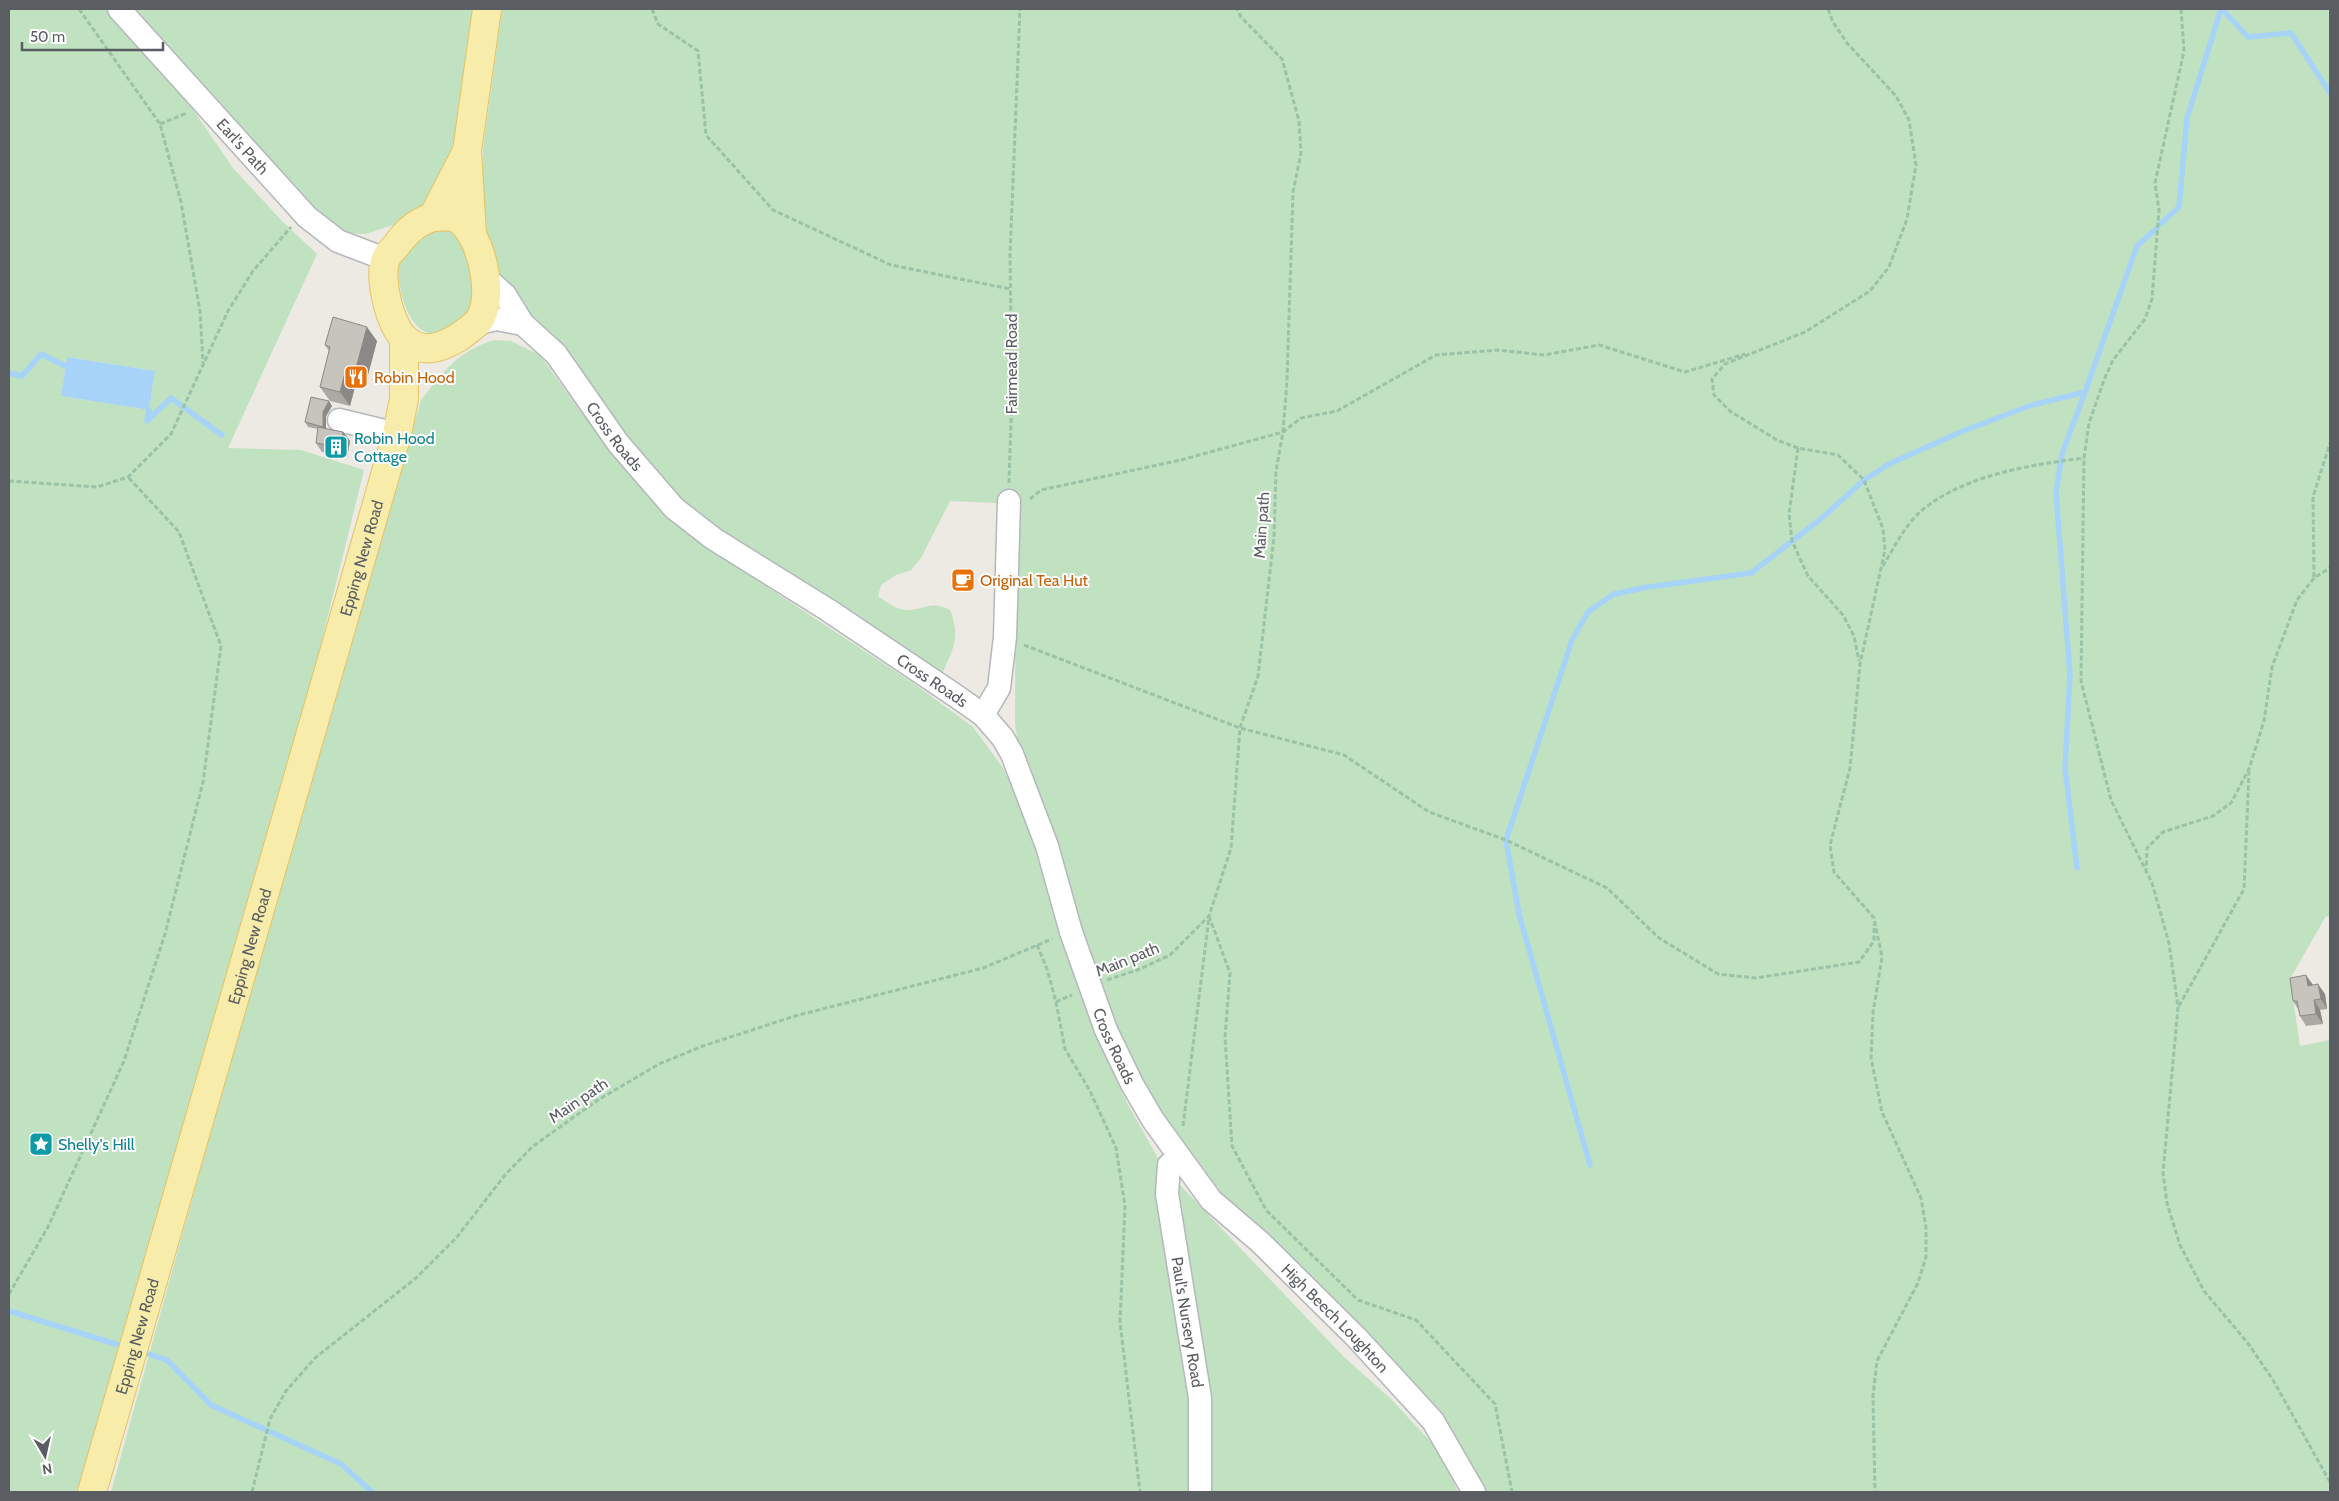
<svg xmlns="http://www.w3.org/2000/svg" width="2339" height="1501" font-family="Cabin,sans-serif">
<rect width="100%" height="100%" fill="#eceae2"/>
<path fill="#c0e2c0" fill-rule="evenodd" d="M9 9H113L176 85 233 168 282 221 317 254 228 448 301 450 364 470 300 729 83 1492H9ZM67 357 155 371 149 410 61 396Z
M135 9H475L456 139 446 181 428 204 396 224 366 234 339 233 255 157Z
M502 9H2330V917L2326 916 2290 979 2300 1046 2330 1040V1492H1482L1457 1449 1209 1189 1141 1082 1109 1010 1075 906 1019 749 1015 725 1016 501 996 503 950 501 921 558 911 570 896 575 881 585 878 596C887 602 896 610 907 610 925 610 930 600 950 610 961 637 953 650 941 676L712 528 663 482 503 283 489 259 481 221 483 149Z
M437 223 460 235 478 288 467 318C456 324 443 335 429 333 404 328 391 269 403 249 407 241 429 229 437 223Z
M494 340 511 341 540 355 575 404 641 488 699 542 913 683 973 727 1003 768 1027 818 1096 1036 1127 1103 1163 1167 1343 1356 1392 1400 1441 1453 1458 1492H111L303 798 421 400C444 371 458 351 494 340Z"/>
<path fill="#a6d3f7" d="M67 357 155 371 149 410 61 396Z"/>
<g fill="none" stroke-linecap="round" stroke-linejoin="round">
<path stroke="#a6d3f7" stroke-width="5.5" d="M2222 9 2248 37 2291 33 2330 93
M2160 224 2179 207 2187 118 2221 9
M9 373 22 376 41 354 65 366
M149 410 147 421 171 398 222 435
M2077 868 2065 768 2070 675 2056 493 2062 454 2085 392
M1590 1165 1519 914 1506 840 1572 640 1588 612 1614 594 1648 587 1751 573 1823 517 1864 480 1889 464 1963 431 2032 405 2085 392 2137 246 2157 228
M9 1311 125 1347
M139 1351 167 1360 211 1405 341 1464 372 1492"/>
<g stroke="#b4b7bb" stroke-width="25">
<g id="minor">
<path id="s1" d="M119 9 307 217 338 241 385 259"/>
<path id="s2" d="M484 276 505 295 523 324 556 354 618 443 674 508 714 539 828 610 956 696 983 715 1003 738 1012 754 1047 846 1071 932 1106 1030 1132 1084 1153 1120 1211 1200 1260 1242 1356 1337 1433 1421 1474 1492"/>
<path d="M475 324 496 319 523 324"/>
<path d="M339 420 397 434"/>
<path d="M983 715 999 688 1005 637 1009 501"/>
<path id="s3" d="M1179 1158 1169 1165 1167 1194 1200 1398V1492"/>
</g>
</g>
<g stroke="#e5c262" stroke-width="30">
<g id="major">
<path d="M433 217C440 217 452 215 458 219 481 234 494 293 481 317 478 324 468 330 462 335 444 347 422 356 404 338 390 325 378 277 386 259 387 255 392 250 395 247 406 232 415 223 433 217Z"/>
<path d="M433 217 467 151"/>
<path d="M472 234 467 151 487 9"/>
<path id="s4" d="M92 1492 397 434 404 399V338"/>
</g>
</g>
<path stroke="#9ac2a6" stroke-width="3" stroke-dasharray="5 2.5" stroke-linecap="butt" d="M79 9 160 124 181 202 200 311 203 363
M652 9 658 24 698 51 706 135 773 210 891 265 1010 289
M1828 9 1833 22 1847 43 1896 96 1909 120 1916 165 1907 219 1889 267 1870 291 1805 332 1725 364 1712 379 1714 395 1730 411 1777 440 1798 448 1838 455 1864 480 1883 529 1885 550 1860 664 1850 768 1830 845 1834 872 1874 918 1882 957 1873 1013 1871 1058 1882 1112 1921 1198 1926 1227V1257L1918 1283 1877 1361 1873 1396 1875 1492
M2181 9 2184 51 2155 183 2159 210 2152 299 2145 319 2113 360 2104 380 2089 423 2084 458 2081 681 2111 800 2152 883 2169 943 2178 1007 2163 1173 2167 1203 2180 1245 2204 1291 2247 1342 2273 1380 2330 1482
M160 124 187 113
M1798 448 1789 514 1792 541 1808 576 1843 615 1854 636 1859 661
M9 481 97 487 128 477 171 434 228 311 253 271 291 227
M1009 483 1012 392 1010 255 1020 9
M1030 499 1041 490 1181 460 1283 432 1301 418 1337 411 1436 355 1498 350 1544 355 1599 345 1685 372 1745 354
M1883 566C1895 546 1907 521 1926 507 1970 474 2030 465 2084 458
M2314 577 2313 497 2330 443
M1024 645 1240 728 1344 755 1429 812 1506 840 1607 888 1659 938 1718 974 1756 978 1859 962 1874 941V924
M2146 873 2147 848 2163 832 2213 816 2231 803 2249 769 2264 721 2272 667 2297 600 2314 578 2330 568
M1209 916 1230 973 1225 1037 1232 1146 1266 1210 1358 1300 1416 1320 1495 1404 1512 1492
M1037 945 1047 969 1056 1002 1065 1049 1090 1091 1116 1148 1125 1206 1120 1322 1140 1492
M1107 980 1140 969 1170 955 1209 916 1231 848 1240 728 1258 676 1274 537 1276 471 1283 432 1287 381 1293 192 1301 153 1299 121 1282 59 1241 17 1237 9
M1056 1002 1072 995
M2179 1006 2244 889 2249 772
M1183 1126 1209 917
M9 1294 48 1227 124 1061 165 934 203 782 221 646 179 532 128 477
M252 1492 270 1419 286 1391 315 1358 416 1278 457 1237 505 1175 532 1147 598 1100 659 1064 703 1046 795 1016 983 968 1052 939"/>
<use href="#minor" stroke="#fff" stroke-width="22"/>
<use href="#major" stroke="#f8ecab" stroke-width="28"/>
</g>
<path fill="#aba9a3" d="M377 341 365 386 356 383 350 406 330 401 320 387 329 351 325 345Z
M332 406 326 416V429L343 432 350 441 347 457 322 452 316 443 318 429 308 427 305 422Z
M2313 985 2325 994 2327 1009 2320 1010 2323 1024 2306 1026 2300 1016 2298 1009 2293 1001Z"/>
<path fill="#8b8985" d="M367 327 377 341 365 386 355 372Z
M346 369 356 383 350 406 340 392Z
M329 401 332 406 326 416V431L323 427V412Z
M343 432 350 441 347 457 340 447Z
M2306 975 2313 985 2308 986Z
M2318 984 2325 994 2327 1009 2321 999Z
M2314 1000 2320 1010 2323 1024 2316 1014Z"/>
<path fill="#c7c4be" stroke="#8b8985" d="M333 317 367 327 355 372 346 369 340 392 320 387 330 347 325 345Z
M311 397 329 401 323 412V427L305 422Z
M318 427 343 432 340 447 316 443Z
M2306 975 2308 986 2318 984 2321 999 2314 1000 2316 1014 2300 1016 2297 1001H2293L2290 978Z"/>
<defs>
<g id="restaurant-square" transform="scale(1.25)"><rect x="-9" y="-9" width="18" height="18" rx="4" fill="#e8710a" stroke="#fff"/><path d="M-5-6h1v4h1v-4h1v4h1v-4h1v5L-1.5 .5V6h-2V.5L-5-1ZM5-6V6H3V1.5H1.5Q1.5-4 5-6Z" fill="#fff"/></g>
<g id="building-square" transform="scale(1.25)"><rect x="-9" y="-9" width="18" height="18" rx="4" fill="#0f9aa8" stroke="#fff"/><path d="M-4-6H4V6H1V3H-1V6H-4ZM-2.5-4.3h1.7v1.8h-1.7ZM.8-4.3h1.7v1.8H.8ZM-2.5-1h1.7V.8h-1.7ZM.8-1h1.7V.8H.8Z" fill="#fff"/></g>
<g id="cafe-square" transform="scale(1.25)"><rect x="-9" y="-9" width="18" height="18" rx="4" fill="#e8710a" stroke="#fff"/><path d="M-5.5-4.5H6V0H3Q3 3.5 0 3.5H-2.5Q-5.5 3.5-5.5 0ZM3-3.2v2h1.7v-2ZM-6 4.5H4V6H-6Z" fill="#fff"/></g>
<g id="sight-square" transform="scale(1.25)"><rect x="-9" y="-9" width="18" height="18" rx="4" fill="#0f9aa8" stroke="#fff"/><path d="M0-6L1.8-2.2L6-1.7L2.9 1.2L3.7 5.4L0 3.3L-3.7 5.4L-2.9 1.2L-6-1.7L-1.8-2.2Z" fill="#fff"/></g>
</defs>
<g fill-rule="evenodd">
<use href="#restaurant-square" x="356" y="377"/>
<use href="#building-square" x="336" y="447"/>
<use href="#cafe-square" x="963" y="580"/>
<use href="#sight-square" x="41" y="1144"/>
</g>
<g text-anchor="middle" stroke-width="4" stroke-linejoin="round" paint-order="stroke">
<g font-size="16" fill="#5a5d61" stroke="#fff">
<text dy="6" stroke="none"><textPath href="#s1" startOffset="185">Earl's Path</textPath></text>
<text transform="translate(1011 364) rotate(-90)" y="6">Fairmead Road</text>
<text dy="6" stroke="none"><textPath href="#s2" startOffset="208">Cross Roads</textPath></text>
<text transform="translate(1261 525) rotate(-86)" y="6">Main path</text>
<text dy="6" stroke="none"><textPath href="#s4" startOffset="972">Epping New Road</textPath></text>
<text dy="6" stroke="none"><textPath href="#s2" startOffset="612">Cross Roads</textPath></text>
<text dy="6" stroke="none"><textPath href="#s4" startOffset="568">Epping New Road</textPath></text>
<text transform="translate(1127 959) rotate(-22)" y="6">Main path</text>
<text dy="6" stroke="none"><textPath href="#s2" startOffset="1032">Cross Roads</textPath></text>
<text transform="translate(578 1100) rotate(-34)" y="6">Main path</text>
<text dy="6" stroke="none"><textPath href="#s2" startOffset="1386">High Beech Loughton</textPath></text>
<text dy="6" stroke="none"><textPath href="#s3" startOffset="171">Paul's Nursery Road</textPath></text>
<text dy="6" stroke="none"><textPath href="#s4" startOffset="162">Epping New Road</textPath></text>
</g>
<g font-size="16" fill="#c56008" stroke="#fff" text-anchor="start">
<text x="374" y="383">Robin Hood</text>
<text x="980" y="586">Original Tea Hut</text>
</g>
<g font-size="16" fill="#0d838f" stroke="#fff" text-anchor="start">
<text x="354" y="444">Robin Hood<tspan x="354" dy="18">Cottage</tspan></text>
<text x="58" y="1150">Shelly's Hill</text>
</g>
</g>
<rect width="2339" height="1501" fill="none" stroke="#5a5d61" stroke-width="20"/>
<g transform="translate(45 1456) rotate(171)" stroke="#ffffff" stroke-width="4" paint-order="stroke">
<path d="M0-4L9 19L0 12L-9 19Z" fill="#5a5d61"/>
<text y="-8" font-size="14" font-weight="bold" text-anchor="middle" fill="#5a5d61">N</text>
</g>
<path d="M22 42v8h141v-8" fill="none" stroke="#5a5d61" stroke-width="2.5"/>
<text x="30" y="42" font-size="15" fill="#5a5d61" stroke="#ffffff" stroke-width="4" paint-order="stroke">50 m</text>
</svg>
